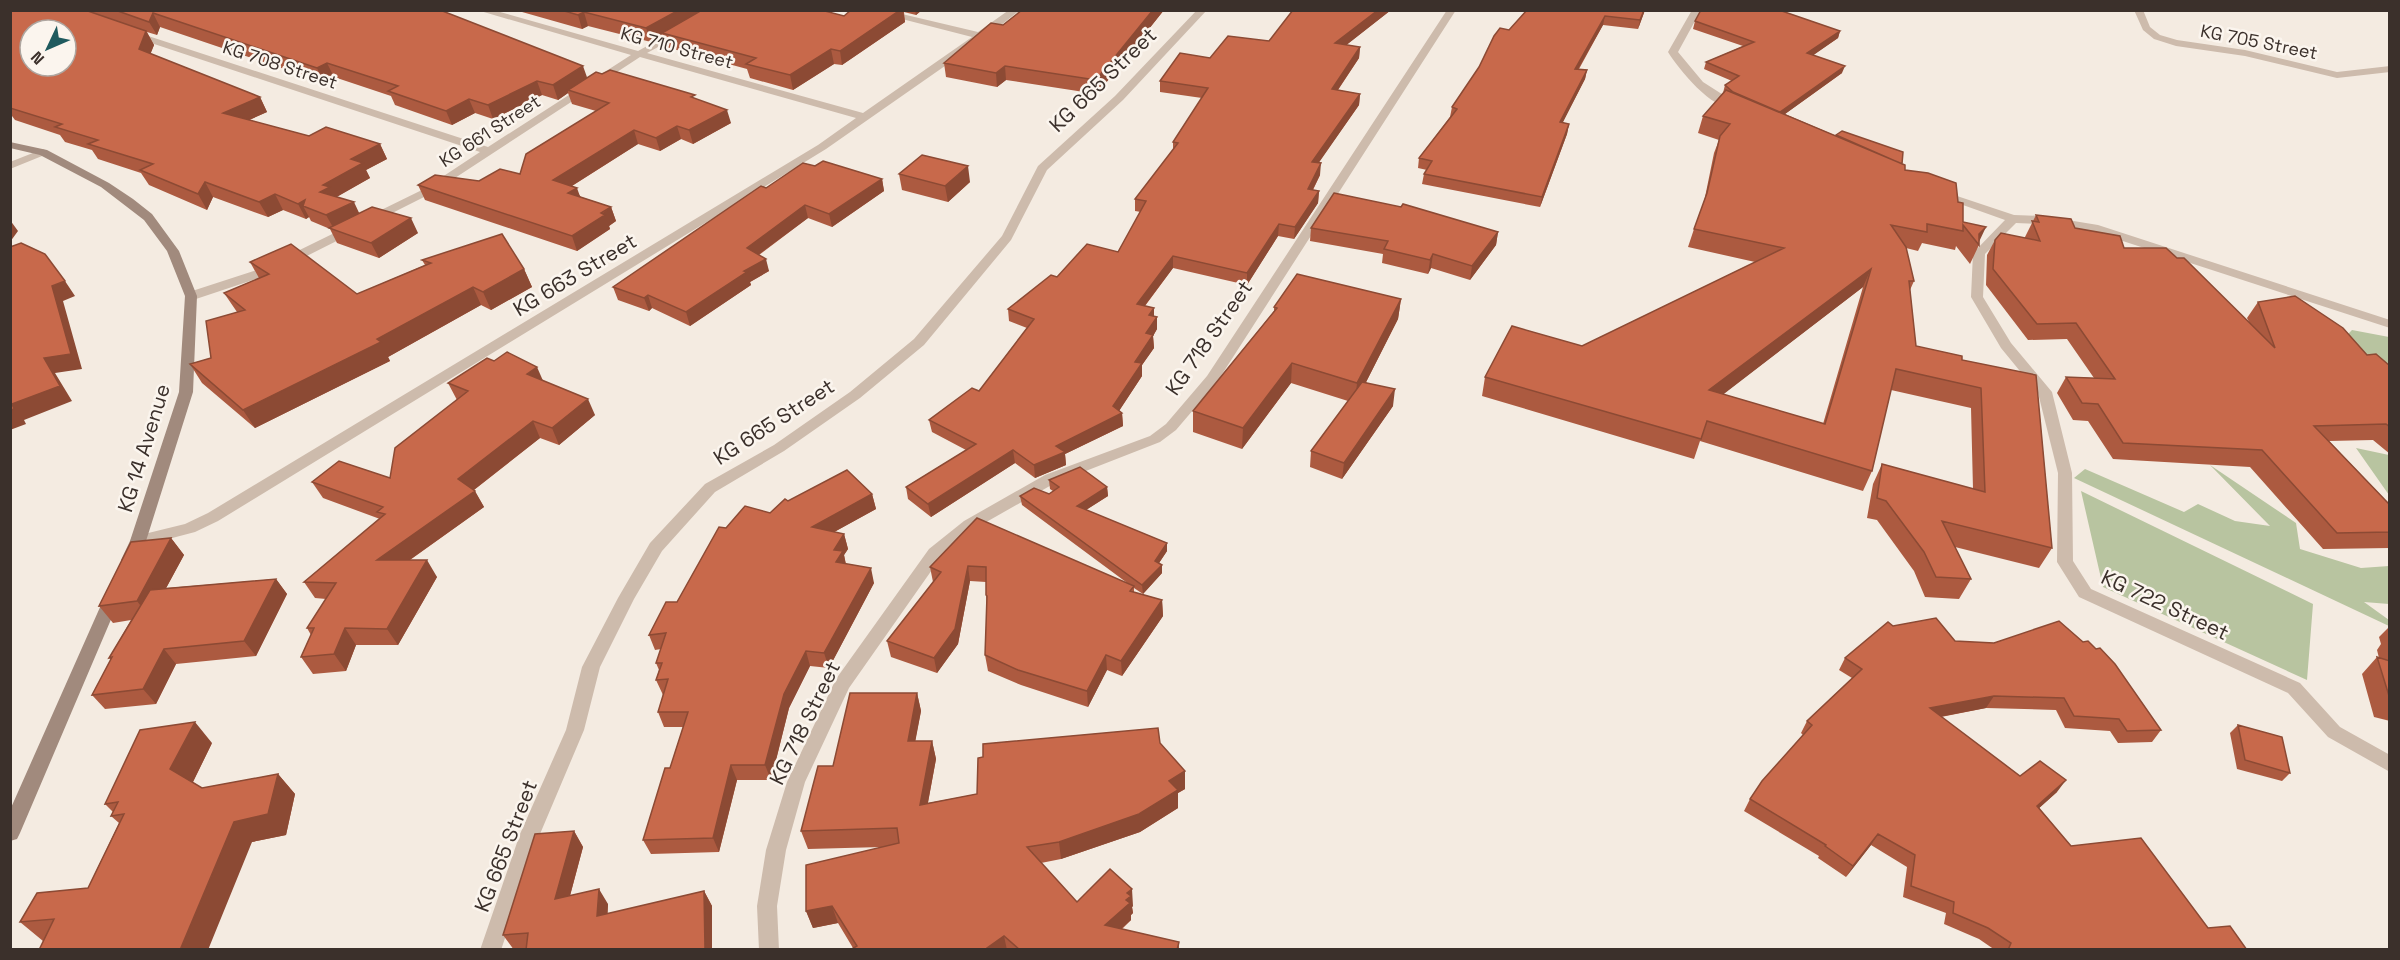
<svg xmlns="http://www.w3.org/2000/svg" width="2400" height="960" font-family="'Space Grotesk',sans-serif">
<rect width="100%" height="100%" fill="#f4ebe1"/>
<path fill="#b8c4a0" d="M2352 330 2389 337V374L2343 339Z
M2356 448 2389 455V495Z
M2210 465 2296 523 2300 549 2361 568 2389 566V604L2364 602 2389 620V626L2074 478 2085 469 2184 512 2198 504 2235 521 2270 526Z
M2081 491 2313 604 2307 680 2103 587Z"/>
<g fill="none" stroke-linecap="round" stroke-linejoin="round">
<path fill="#cdbbac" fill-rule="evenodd" d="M477 10H493L638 51 678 29H684V33L647 53 863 113 972 37 867 10H885L978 32 1009 10H1020L985 38 826 149 218 521 195 532 138 547 132 545 130 541 132 537 185 524 208 513 818 145 856 118 640 57 432 193 271 274 196 299H186L185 296 186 293 263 268 424 189 480 152 130 36V32H136L488 147 631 55Z
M1197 10H1207L1123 100 1047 170 1011 240 924 345 860 398 784 451 715 492 662 551 634 599 600 667 584 730 540 834 501 950H480L520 834 566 730 582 667 618 598 650 543 705 484 774 445 850 392 914 339 1002 236 1038 166 1115 96Z
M1447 10H1456L1217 382 1176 430 1160 442 1055 483 974 529 941 557 849 688 805 782 786 850 777 906 779 950H759L757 906 766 850 787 782 836 679 929 549 964 521 1045 475 1150 436 1166 424 1207 376Z
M1692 10H1701L1678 52 1703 82 1739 105V109C1714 113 1680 71 1668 52Z
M2134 10H2143L2150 27 2160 35 2177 40 2245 50 2337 72 2390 66V72L2337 78 2245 56 2176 46 2154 39 2143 30Z
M43 149 49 152 47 154 10 169V162Z
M1939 190 2014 215 2043 216 2098 225 2390 320V328L2092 231 2043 224 2016 223 1985 254 1983 297 2011 343 2052 392 2072 473 2073 561 2091 589 2300 683 2340 727 2390 755V772L2328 737 2288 693 2079 597 2057 562 2058 473 2038 393 2001 348 1971 297 1973 253 2005 220 1935 195V191Z"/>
<path fill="#a18a7d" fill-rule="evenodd" d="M10 142 47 150 109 183 133 199 152 214 179 251 197 296 193 392 146 541 135 564H123L121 560 130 541 179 392 185 296 167 251 144 220 101 187 40 155 10 148Z
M113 590 119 592 121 596 20 833 17 839 10 841V810L105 596 107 592Z"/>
</g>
<path fill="#ac5a40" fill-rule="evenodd" d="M10 10H440L587 78 602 74 696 99 731 123 693 144 681 139 660 151 638 144 572 186 581 197 611 207 616 221 609 226 610 229 577 251 425 200 418 185 479 181 520 174 596 111 572 104 568 93 558 100 542 95 493 119 475 113 452 125 395 105 391 96 334 77 323 82 160 27 157 35 147 32 154 45 150 54 260 97 267 112 249 120 309 136 380 144 387 159 366 170 370 178 336 197 359 213 418 233 379 258 337 243 330 229 311 221 309 217 306 219 283 210 268 217 213 197 207 210 149 185 141 173 98 159 92 150 65 142 60 135 15 120 12 116H10Z
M515 10H821L844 16 851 10H922L916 15 904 12 905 22 842 65 834 64 793 90 750 78 747 69 666 47 662 35 651 42 588 26 582 29Z
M1022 10H1164L1097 94 1006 80 997 87 946 77 944 63 1003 25Z
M1293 10H1391L1346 45 1360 47 1359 58 1338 90 1360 94 1359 105 1318 163 1320 175 1313 190 1319 191 1318 203 1294 239 1278 236 1247 285 1173 268 1145 306 1154 316 1157 317V329L1153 336 1154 348 1142 365V376L1119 411 1122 413 1123 426 1065 454 1066 465 1035 478 1015 463 931 517 908 499 906 487 966 450 932 432 929 420 979 391 1027 328 1009 321 1008 309 1057 277 1118 252 1141 212 1135 211V199L1173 150V142L1202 98 1160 92V81L1210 58 1269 41Z
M1527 10H1645L1638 29 1603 25 1579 69 1587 70 1585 79 1562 123 1569 124 1567 134 1540 207 1422 184 1424 174 1427 170 1418 168 1419 158 1450 117 1452 107 1509 30Z
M1695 21 1840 31 1838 38 1813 55 1842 73 1785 114 1902 164 1905 170 1958 202 1963 222 1979 241V245L1970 264 1956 246 1955 250 1922 243 1918 251 1906 248 1914 281 1910 290 1916 346 1962 360 2036 375 2052 548 2039 568 1955 547 1971 579 1959 599 1925 597 1914 571 1877 520 1867 518 1873 484 1882 464 1973 489 1971 408 1891 390 1872 471 1863 491 1700 441 1694 459 1482 396 1485 377 1582 346 1755 262 1688 247 1694 229 1704 202 1714 153 1719 140 1698 133 1703 116 1723 93 1725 85 1732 81 1704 69 1706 62 1743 46 1693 29ZM1863 287 1823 424 1723 394Z
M815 166 882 179 884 191 832 227 808 218 759 255 769 271 750 282 751 285 690 326 652 308 649 311 618 300 613 287 766 188Z
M899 174 970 182 948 202 902 190Z
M2036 215 2075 228 2124 248 2177 258 2249 322 2247 318 2258 302 2390 366V454L2373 440 2329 441 2388 503H2390V548L2323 549 2250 467 2113 459 2088 421 2073 420 2057 393 2066 377 2094 378 2067 339 2028 340 1986 285 1987 255 1995 240 2025 238V237Z
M1311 228 1498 232 1496 245 1470 280 1431 268 1428 274 1382 263 1383 254 1310 241Z
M422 260 524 269 532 287 491 310 481 305 388 357 390 361 255 428 202 383 190 364 211 358 237 312 224 293 259 278 250 262 357 294 425 265Z
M1401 299 1398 319 1366 382 1393 406 1342 479 1310 467 1311 451 1348 401 1291 383 1242 449 1193 432V411L1274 311V307Z
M543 380 595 415 559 445 540 438 474 490 484 507 410 560 437 577 398 645H356L346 671 313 674 301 657 311 635 307 628 326 599 315 598 304 582 380 519 323 498 312 482 390 478 457 400 448 383Z
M1049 480 1107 487 1108 496 1086 510 1167 543V551L1159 563 1162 565V573L1143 594 1134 588V592L1162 600 1163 616 1122 676 1107 670 1088 707 1021 685 988 671 985 655 987 605 986 595V582L970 581 958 644 937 673 891 657 887 641 933 582 930 567 977 518 1130 585 1022 505 1020 496 1049 494 1053 491 1050 489Z
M872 494 876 509 834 532 844 534 848 549 844 555 846 564 874 583 829 668 810 666 789 708 771 780H737L719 852 651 854 643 840 670 768 683 727H664L658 712 663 695 656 680 659 670 656 663 661 649 655 650 649 635 677 602 726 528 770 513 788 501Z
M171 538 184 555 166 588 276 579 287 594 256 656 176 664 156 704 105 709 92 695 111 660 109 658 131 620 113 623 99 606Z
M1893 626 1955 641 2161 730 2152 742 2118 743 2110 731 2065 728 2056 710 1986 708 1941 717 2020 776 2057 792 2039 808 2071 846 2208 928 2247 950H1995L1979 939 1944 924 1946 913 1903 897 1907 867 1871 845 1846 877 1818 858 1819 856 1744 811 1750 799 1803 735 1801 733 1807 721 1852 678 1839 670 1845 658Z
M2390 626V721L2374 717 2362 674 2377 657 2379 658 2377 650 2381 644 2379 637Z
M917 693 921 711 915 741H932L936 759 928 803 977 794 1160 743 1185 789 1178 793V808L1140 832 1061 859 1041 863 1077 902 1133 906 1132 907 1133 913 1131 915V920L1122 929 1179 942V950H850L853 948 838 923 813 928 806 911 882 847 808 849 801 831 833 766Z
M2238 725 2290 773 2282 781 2237 769 2230 733Z
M212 743 193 782 202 788 278 774 295 794 286 835 252 842 43 941 20 922 88 888 119 823 111 816 113 812 105 804Z
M574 831 583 847 570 896 608 904 607 914 704 891 712 906 526 949 514 950 503 935Z"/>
<path fill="#8c4a34" d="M679 10H707L662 33V35L651 42 646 28Z
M900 10H903L905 22 842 65 840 51Z
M915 10H922L916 15Z
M1153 10H1164L1097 94 1096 80Z
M1378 10H1391L1335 54V43Z
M1644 10H1645L1638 29 1640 20Z
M584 12 588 26 582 29 578 15Z
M153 13 160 27 157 35 149 22Z
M1605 16 1603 25 1573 78 1575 69Z
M146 31 154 45 147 63 139 49Z
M1840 31 1838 38 1805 61 1807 53Z
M1360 47 1359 58 1331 100 1332 89Z
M831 49 834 64 793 90 790 75Z
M327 63 334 77 323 82 317 68Z
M583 66 588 80 568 90V93L558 100 553 85Z
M1005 66 1006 80 997 87 996 73Z
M1845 66 1842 73 1778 119 1780 112Z
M1587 70 1585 79 1558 132 1560 122Z
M537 81 542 95 493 119 488 105Z
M1360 94 1359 105 1311 174 1312 162Z
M260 97 267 112 231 128 223 113Z
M469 99 475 113 452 125 446 111Z
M727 110 731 123 693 144 689 130Z
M1569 124 1567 134 1540 207 1542 197Z
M677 126 681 139 660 151 656 138Z
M634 130 638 144 559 194 553 180Z
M380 144 387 159 366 170 370 178 335 198 320 192 323 185 351 159Z
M1321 163 1320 175 1307 201 1308 189Z
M968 166 970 182 948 202 945 186Z
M882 179 884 191 832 227 829 214Z
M205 182 213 197 207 210 198 194Z
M577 188 582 202 568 193Z
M1319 191 1318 203 1294 239 1295 227Z
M275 194 283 210 268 217 259 202Z
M305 200 303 206 309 217 306 219 298 204Z
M354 202 361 217 334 229 326 215Z
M805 205 808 218 750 261 747 248Z
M611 207 616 221 609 226 610 229 577 251 572 236Z
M411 218 418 233 379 258 371 243Z
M10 220 18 231 10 242Z
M1279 224 1278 236 1247 285V273Z
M1986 227 1978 244 1979 234Z
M1498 232 1496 245 1470 280 1472 266Z
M1433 254 1431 268 1428 274 1430 260Z
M1173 256V268L1137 316V304Z
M766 259 769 271 750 282 751 285 690 326 686 312 744 271Z
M524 269 532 287 491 310 483 292Z
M1871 269 1863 287 1703 410 1709 390Z
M65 281 75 296 63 301 82 369 55 373 72 401 24 420 26 424 10 430V410L12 404 44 358 52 286Z
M473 287 481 305 388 357 390 361 255 428 243 410 377 339Z
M648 295 652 308 649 311 644 298Z
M1401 299 1398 319 1355 404 1357 383Z
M1154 308V320L1149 315Z
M1157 317V329L1153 336 1154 348 1142 365V376L1115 417 1122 413 1123 426 1065 454 1066 465 1035 478 1034 465 1056 446 1113 406 1135 362 1146 333Z
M1292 363 1291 383 1242 449 1243 428Z
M537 367 544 383 527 374Z
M1395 389 1393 406 1342 479 1344 463Z
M588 399 595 415 559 445 552 428Z
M533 421 540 438 466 496 458 479Z
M1013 450 1015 463 931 517 928 504Z
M1107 487 1108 496 1078 515 1077 506Z
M475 491 484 507 387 576 377 560Z
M872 494 876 509 816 542 812 527Z
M844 534 848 549 844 555 846 566 840 577 834 550Z
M171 538 184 555 150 618 137 601Z
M1167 543V551L1155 569V561Z
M427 560 437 577 398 645 387 629Z
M1162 565V573L1143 594 1142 585Z
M968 566 970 581 958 644 937 673 934 658Z
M871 568 874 583 829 668 824 653Z
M276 579 287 594 256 656 244 641Z
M1162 600 1163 616 1122 676 1121 661Z
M345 628 356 645 346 671 334 654Z
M164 649 176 664 156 704 143 689Z
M806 651 810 666 789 708 771 780 765 765 784 694Z
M1106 655 1107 670 1088 707 1087 691Z
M917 693 921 711 912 759 908 741Z
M1994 696 1986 708 1923 720 1930 708Z
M195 722 212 743 189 790 170 769Z
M932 741 936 759 924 823 920 805Z
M731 765 737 780 719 852 713 838Z
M1185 771V789L1178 793V808L1140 832 1061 859 1059 842 1169 781Z
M278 774 295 794 286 835 252 842 208 950H180L234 822Z
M2066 780 2057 792 2028 818 2037 806Z
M574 831 583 847 565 914 555 899Z
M1878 834 1871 845 1846 877 1853 866Z
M599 889 608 904 607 932 597 916Z
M1132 889 1133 906 1132 907 1133 913 1131 915V920L1106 942 1105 925 1126 900 1127 893Z
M704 891 712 906V950H705Z
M832 906 838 923 813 928 806 911Z
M1004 936 1007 950H984Z"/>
<path fill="#c8694b" stroke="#8c4a34" stroke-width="1.5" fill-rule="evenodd" d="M10 10H85L146 31 139 49 260 97 223 113 309 136 326 127 380 144 351 159 363 163 323 185 330 187 320 192 354 202 326 215 303 206 305 200 298 204 275 194 259 202 205 182 198 194 140 170 153 164 88 144 98 140 55 127 62 124 10 108ZM30 30H66V66H30Z
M115 10H440L583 66 553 85 537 81 488 105 469 99 446 111 388 91 398 86 327 63 317 68 153 13 149 22Z
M561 10H679L646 28 584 12 578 15Z
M702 10H821L844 16 851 10H900L840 51 831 49 790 75 746 64 756 58 662 33Z
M1022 10H1153L1096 80 1005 66 996 73 944 63 991 23 1003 25Z
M1293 10H1378L1335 43 1360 47 1332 89 1360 94 1312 162 1321 163 1308 189 1319 191 1295 227 1279 224 1247 273 1173 256 1137 304 1154 308 1149 315 1157 317 1146 333 1153 335 1135 362 1142 363 1113 406 1122 413 1056 446 1065 452 1034 465 1013 450 928 504 906 487 976 444 929 420 972 388 979 391 1034 319 1008 309 1051 275 1057 277 1087 244 1118 252 1146 201 1135 199 1178 143 1173 142 1208 88 1160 81 1180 53 1210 58 1228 36 1269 41Z
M1527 10H1644L1640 20 1605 16 1575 69 1587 70 1560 122 1569 124 1542 197 1424 174 1432 161 1419 158 1457 109 1452 107 1479 67 1494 36 1500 28 1509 30Z
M1701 10H1779L1840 31 1807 53 1845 66 1780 112 1733 92 1725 85 1739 76 1706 62 1754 42 1695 21Z
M610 70 695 95 691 97 727 110 689 130 677 126 656 138 634 130 553 180 577 188 568 193 611 207 601 213 605 215 572 236 418 185 435 175 479 181 500 169 520 174 526 154 609 103 568 90 596 72 602 74Z
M1726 90 1905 165V170L1928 173 1956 183 1958 202 1963 203V222L1986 227 1979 234V245L1963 225V231L1927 224V232L1891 225 1906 247 1914 281H1909L1916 346 1962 356V360L2036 375 2052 548 1942 521 1971 579 1936 577 1924 552 1886 501 1877 498 1882 464 1985 492 1981 388 1896 369 1872 471 1707 421 1701 439 1485 377 1512 326 1582 346 1784 248 1694 229 1707 193 1720 136 1730 124 1703 116ZM1871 269 1825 424 1709 390Z
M1842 131 1903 152 1902 164 1836 135Z
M922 155 968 166 945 186 899 174Z
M823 161 882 179 829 214 805 205 747 248 766 259 744 271 747 272 686 312 648 295 644 298 613 287 761 186 766 188 803 163 815 166Z
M1334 193 1401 207 1403 204 1498 232 1472 266 1433 254 1430 260 1384 249 1388 241 1311 228Z
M372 207 411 218 371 243 329 228Z
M2036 215 2071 219 2075 228 2120 236 2124 248H2166L2177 258H2184L2275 348 2258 302 2295 296 2343 328 2367 355 2376 354 2390 366V427L2386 424 2314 426 2388 503H2390V532L2337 533 2262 450 2123 443 2098 404 2082 403 2066 377 2115 379 2076 323 2037 324 1993 269 1995 240 2001 233 2040 241 2032 221 2039 222Z
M502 234 524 269 483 292 473 287 377 339 381 342 243 410 190 364 211 358 206 321 245 310 224 293 269 274 250 262 291 244 357 294 431 263 422 260Z
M21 243 45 254 65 281 52 286 71 354 44 358 60 386 12 404 14 409 10 410V247Z
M1297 274 1401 299 1357 383 1292 363 1243 428 1193 411 1277 308 1274 307Z
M507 352 537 367 527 374 588 399 552 428 533 421 458 479 475 491 377 560H427L387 629 345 628 334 654 301 657 314 628H307L336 583 304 582 385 514 377 512 383 507 312 482 339 461 390 478 395 448 468 391 448 383 487 358 494 361Z
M1362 382 1395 389 1344 463 1311 451Z
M1080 467 1107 487 1077 506 1167 543 1155 561 1162 565 1142 585 1020 496 1034 488 1049 494 1059 487 1049 480Z
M847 470 872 494 812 527 844 534 834 550 843 551 836 562 871 568 824 653 806 651 784 694 765 765H731L713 838 643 840 665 768H670L688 712H658L668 679 656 680 662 663H656L666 633 649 635 666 602H677L719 527 726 528 745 506 770 513 785 499 788 501Z
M977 518 1134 586 1130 591 1162 600 1121 661 1106 655 1087 691 1018 670 985 655 987 596 986 595V567L968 566 955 629 934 658 887 641 941 572 930 567Z
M171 538 137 601 99 606 131 542Z
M276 579 244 641 164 649 143 689 92 695 112 657 109 658 150 590Z
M1936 618 1955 641 1994 643 2059 621 2083 642 2088 641 2096 649 2100 648 2115 664 2161 730 2127 731 2119 719 2074 716 2064 698 1994 696 1930 708 2020 776 2040 761 2066 780 2037 806 2071 846 2141 838 2208 928 2230 926 2247 950H2008L2011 943 1988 928 1953 913 1954 902 1911 886 1915 855 1878 834 1853 866 1825 846 1826 845 1750 799 1762 781 1812 725 1807 721 1862 669 1845 658 1888 622 1893 626Z
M2377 657 2390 661V699Z
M850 693H917L908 741H932L920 805 977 794 978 758 983 757V744L1158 728 1160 743 1185 771 1169 781 1178 790 1139 814 1059 842 1027 847 1077 902 1110 869 1132 889 1127 893 1131 896 1126 900 1130 903 1105 925 1179 942 1177 950H1020L1004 936 984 950H850L857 946 832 906 806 911V865L899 843 897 828 801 831 818 766H833Z
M195 722 170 769 202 788 278 774 268 814 234 822 180 950H39L54 919 20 922 37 893 88 888 124 814 111 816 118 802 105 804 140 730Z
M2238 725 2282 737 2290 773 2245 760Z
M574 831 555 899 599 889 597 916 704 891 705 950H526L528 933 503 935 535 834Z"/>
<g text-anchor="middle" stroke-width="5" stroke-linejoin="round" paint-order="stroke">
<g font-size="18" fill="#3b302b" stroke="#fbf5ee">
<text transform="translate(2259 42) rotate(11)" y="6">KG 705 Street</text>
<text transform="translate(677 48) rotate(15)" y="6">KG 710 Street</text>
<text transform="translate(280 65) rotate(18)" y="6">KG 708 Street</text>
<text transform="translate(490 131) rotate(-33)" y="6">KG 661 Street</text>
</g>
<g font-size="21" fill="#3b302b" stroke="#fbf5ee">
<text transform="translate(1103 80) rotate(-44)" y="7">KG 665 Street</text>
<text transform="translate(575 275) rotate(-31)" y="7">KG 663 Street</text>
<text transform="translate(1209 338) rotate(-55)" y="7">KG 718 Street</text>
<text transform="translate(774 422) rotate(-33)" y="7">KG 665 Street</text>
<text transform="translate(144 448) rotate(-73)" y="7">KG 14 Avenue</text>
<text transform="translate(2165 605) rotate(25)" y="7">KG 722 Street</text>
<text transform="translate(805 723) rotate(-64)" y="7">KG 718 Street</text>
<text transform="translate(506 846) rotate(-69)" y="7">KG 665 Street</text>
</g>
</g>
<rect width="2400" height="960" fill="none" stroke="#3b302b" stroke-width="24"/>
<g transform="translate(48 48) rotate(226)"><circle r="28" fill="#fbf5ee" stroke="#aea6a0" stroke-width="1.5"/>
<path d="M0-4.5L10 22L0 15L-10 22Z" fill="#1f5a5e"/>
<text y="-9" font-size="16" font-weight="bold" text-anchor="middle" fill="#3b302b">N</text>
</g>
</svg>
